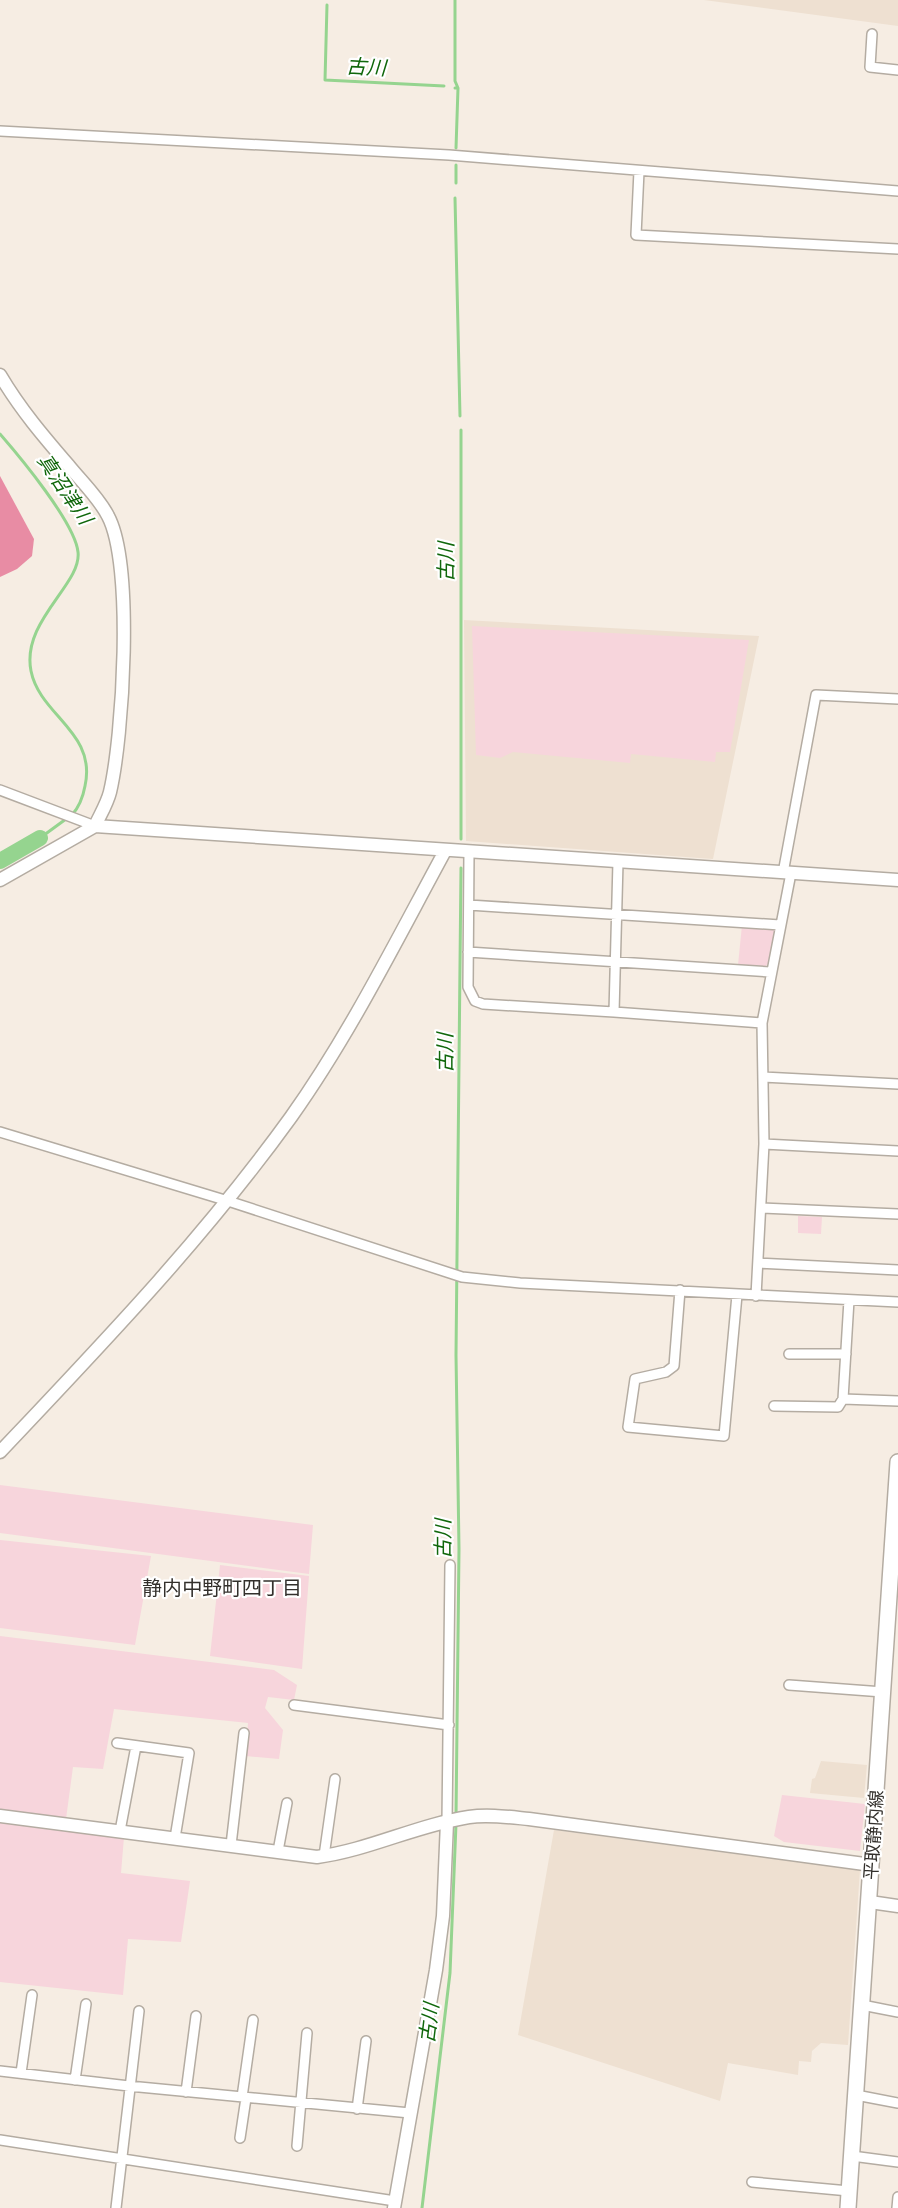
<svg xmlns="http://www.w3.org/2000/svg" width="898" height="2208" font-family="'Roboto Condensed','Noto Sans JP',sans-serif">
<rect width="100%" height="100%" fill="#f6ede3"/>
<path fill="#eee0d1" d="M704 0H898V26Z
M464 620 759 636 713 859 466 841Z
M821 1761 867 1765 864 1798 810 1793 812 1779 815 1778Z
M554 1830 860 1870 848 2045 821 2043 812 2051 811 2062 799 2061 798 2075 728 2063 720 2101 518 2035Z"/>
<path fill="#f7d5dc" d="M472 626 749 640 730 752H716L715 762 631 754 630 763 513 752 500 758 476 755Z
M742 925 773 927 775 931 768 964 764 967 738 965Z
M798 1216 822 1217 821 1234 798 1233Z
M0 1485 313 1525 309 1574 0 1533Z
M0 1540 151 1556 135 1645 0 1628Z
M220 1565 309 1576 302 1669 210 1656Z
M0 1636 274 1670 297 1685 294 1700 268 1697 265 1708 283 1730 279 1759 245 1756 248 1723 114 1709 103 1769 73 1767 66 1819 0 1811Z
M782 1795 865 1804 860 1851 784 1842 774 1836Z
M0 1822 124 1837 121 1873 190 1881 181 1942 128 1939 123 1995 0 1982Z"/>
<path fill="#e88ca4" d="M0 476 34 539 32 556 17 569 0 577Z"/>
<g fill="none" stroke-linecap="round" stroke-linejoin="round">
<path stroke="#95d48f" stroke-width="3" d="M455 0V81L458 88
M327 5 325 80 444 86
M455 88H458L456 148
M456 183V165
M455 198 460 416
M461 430V839
M0 434C20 457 75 523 78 552 82 584 21 621 31 671 40 716 97 732 85 786 83 797 79 807 72 815
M40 838 66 819
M456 1817 459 1549 456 1355 461 868
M422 2208 450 1973 456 1824"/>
<path stroke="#95d48f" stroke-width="16" d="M0 861 40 838"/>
<g stroke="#b4aca2" stroke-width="12">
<path id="minor" d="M872 34 870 67 898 70
M0 131 449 155 898 191
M639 171 636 235 898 249
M0 790 95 826
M469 852 468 987 475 1001 483 1004 614 1012
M618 862 614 1012 762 1023
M783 873 816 695 898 699
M469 905 780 925
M468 952 770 972
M763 1077 898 1084
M0 1132 228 1201 462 1277 520 1283 898 1302
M764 1144 898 1151
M761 1208 898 1214
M758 1263 898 1270
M680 1290 674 1366 666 1372 635 1379 628 1427 724 1436 737 1295
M756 1296 764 1144 762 1023 791 873
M789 1354H846
M843 1399 849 1300
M774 1406 838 1407 843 1399 898 1401
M789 1685 883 1692
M294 1705 449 1725
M117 1743 189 1753 175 1838
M447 1822 450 1565
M120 1831 136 1746
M231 1845 244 1733
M278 1851 287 1803
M324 1856 335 1779
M862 2005 898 2012
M0 2071 129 2086 410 2113
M21 2073 32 1995
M75 2080 86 2004
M186 2092 196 2016
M856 2095 898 2103
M242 2097 253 2020
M357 2109 366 2041
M240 2138 246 2098
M0 2140 395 2201
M297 2146 307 2033
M852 2156 898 2162
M752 2182 849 2191
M116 2208 139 2011
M897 2208 898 2197"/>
</g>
<g stroke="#b4aca2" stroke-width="15">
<path id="tertiary" d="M0 375C20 409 44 437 69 466 82 482 99 498 108 516 134 565 123 737 110 792 107 804 100 815 95 826
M0 880 95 826 898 880
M0 1452C103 1343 203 1239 291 1117 350 1034 396 941 445 851
M0 1816 317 1857C369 1850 417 1825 469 1817 488 1814 509 1817 529 1819L872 1865
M870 1902 898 1906
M394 2208 436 1970 443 1916 447 1822"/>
</g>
<g stroke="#b4aca2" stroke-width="18">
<path id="primary" d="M848 2208 898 1462"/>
</g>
<use href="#minor" stroke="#fff" stroke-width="9"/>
<use href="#tertiary" stroke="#fff" stroke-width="12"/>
<use href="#primary" stroke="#fff" stroke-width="15"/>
</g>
<g text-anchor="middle" stroke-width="4.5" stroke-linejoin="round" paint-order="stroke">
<g font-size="18" fill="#33302c" stroke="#fff">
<text transform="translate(874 1835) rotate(-86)" y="6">平取静内線</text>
</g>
<g font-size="20" font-style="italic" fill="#10670b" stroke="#fff">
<text transform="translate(366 67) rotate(3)" y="7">古川</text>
<text transform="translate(65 489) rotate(56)" y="7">真沼津川</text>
<text transform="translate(446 562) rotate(-90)" y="7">古川</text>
<text transform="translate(445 1053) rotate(-90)" y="7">古川</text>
<text transform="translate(443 1539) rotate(-90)" y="7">古川</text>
<text transform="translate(429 2023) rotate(-83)" y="7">古川</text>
</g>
<g font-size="20" fill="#33302c" stroke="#fff">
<text x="222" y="1595">静内中野町四丁目</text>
</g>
</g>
</svg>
